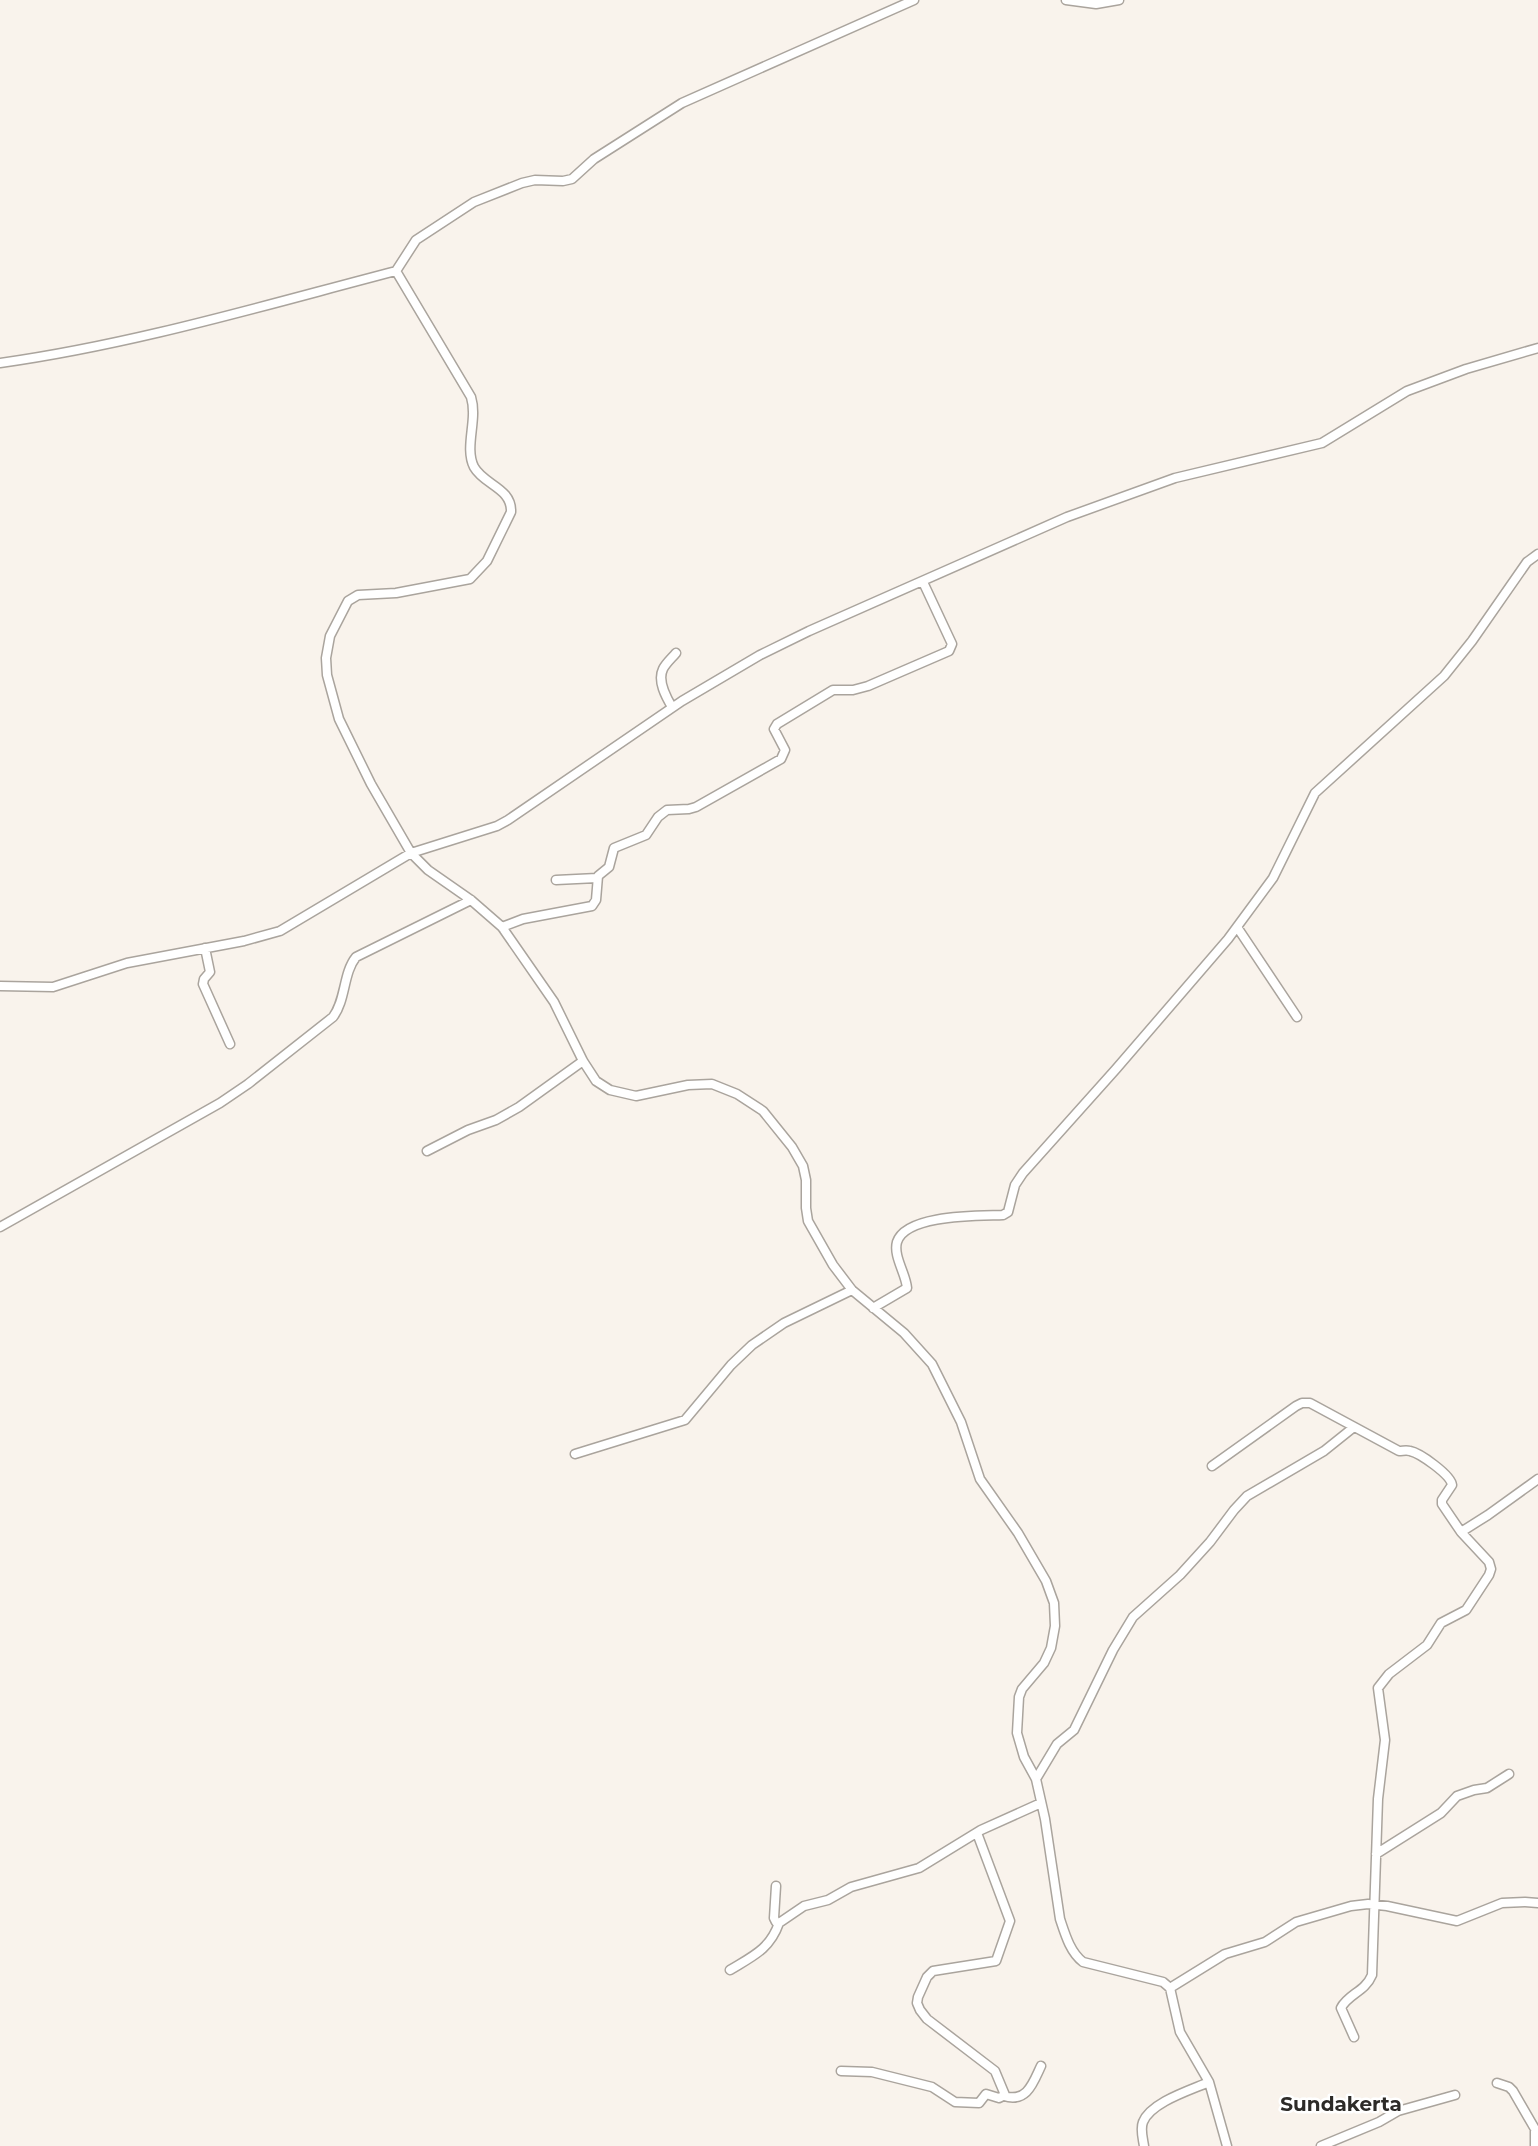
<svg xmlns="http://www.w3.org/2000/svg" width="1538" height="2146" font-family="Montserrat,sans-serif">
<rect width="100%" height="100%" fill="#f9f3ec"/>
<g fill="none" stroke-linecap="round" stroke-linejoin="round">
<g stroke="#aaa49d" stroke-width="11">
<path id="street" d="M1066 0 1096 4 1119 0
M396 271 416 240 474 202 522 183 535 180 563 181 572 179 594 159 682 103 914 0
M0 363C135 344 265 305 396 271L471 397C478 420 464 447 474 467 484 485 512 488 511 512L487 561 470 579 396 593 358 595 348 601 330 636 326 658 327 675 339 719 371 784 411 853 428 870 471 900 502 927 554 1002 583 1061 596 1081 610 1090 636 1096 688 1085 712 1084 737 1094 763 1111 792 1147 803 1166 806 1180V1208L808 1221 833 1265 852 1290 904 1333 932 1364 961 1422 980 1479 1018 1533 1046 1581 1054 1603 1055 1626 1051 1648 1044 1663 1022 1689 1019 1697 1017 1733 1024 1757 1036 1779 1045 1819 1060 1919C1065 1934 1070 1952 1083 1962L1163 1982 1170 1988 1180 2032 1209 2082 1227 2146
M672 707C666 697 657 681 663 669 666 663 672 658 676 653
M556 880 597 878
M502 927 523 919 592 906 596 900 598 876 609 867 614 848 646 835 658 817 667 810 689 809 696 807 781 759 785 750 774 729 777 724 833 690H853L868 686 949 651 952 644 923 582
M1237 927 1297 1017
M205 948 210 972 204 979 203 984 230 1044
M0 986 53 987 127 963 244 941 280 931 411 853 497 826 508 820 682 701 760 655 809 631 1067 517 1175 478 1322 443 1407 391 1466 369 1538 348
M427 1151 468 1130 496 1120 519 1107 583 1061
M0 1227 220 1103 248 1084 333 1017C346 1000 343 973 356 957L471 900
M873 1308 907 1288C906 1274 893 1256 897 1242 906 1214 979 1216 1003 1215L1008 1212 1015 1185 1023 1173 1116 1069 1228 939 1273 878 1315 793 1444 676 1472 641 1527 562 1538 554
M575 1454 685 1420 731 1365 752 1345 784 1323 852 1290
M1212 1466 1296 1406 1302 1403H1310L1399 1451C1403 1451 1406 1450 1410 1451 1420 1453 1451 1475 1452 1485L1442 1500V1504L1461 1532
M1036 1779 1057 1744 1074 1730 1113 1650 1133 1617 1180 1575 1210 1542 1234 1510 1247 1496 1324 1451 1354 1427
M1376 1854 1441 1813 1457 1796 1474 1790 1487 1788 1509 1774
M776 1886 774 1918 776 1922 779 1923 804 1906 828 1900 851 1887 919 1868 981 1830 1041 1803
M730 1970C753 1956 770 1949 779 1923
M1170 1988 1225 1954 1265 1942 1296 1922 1351 1906 1368 1904 1387 1906 1457 1921 1502 1903 1525 1902 1538 1903
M1354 2037 1341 2008C1348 1994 1365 1992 1372 1975L1378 1799 1385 1740 1378 1688 1389 1674 1427 1645 1441 1623 1466 1610 1489 1575 1491 1569 1489 1562 1461 1532 1488 1515 1538 1479
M841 2071 872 2072 932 2087 955 2102 979 2103 986 2094 999 2098 1005 2095 995 2071 927 2019 920 2010 917 2003 918 1997 927 1977 933 1971 996 1961 1010 1921 977 1833
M1497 2083 1509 2087 1513 2091 1535 2129V2146
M1004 2096C1027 2103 1033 2083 1041 2066
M1144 2146C1143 2139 1140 2129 1143 2122 1151 2102 1191 2090 1209 2082
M1321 2146 1379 2122 1398 2111 1455 2095"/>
</g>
<use href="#street" stroke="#fff" stroke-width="8"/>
</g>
<g text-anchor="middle" stroke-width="5" stroke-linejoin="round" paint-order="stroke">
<g font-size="20" font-weight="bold" fill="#2d2b28" stroke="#fff">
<text x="1341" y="2111">Sundakerta</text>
</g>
</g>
</svg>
